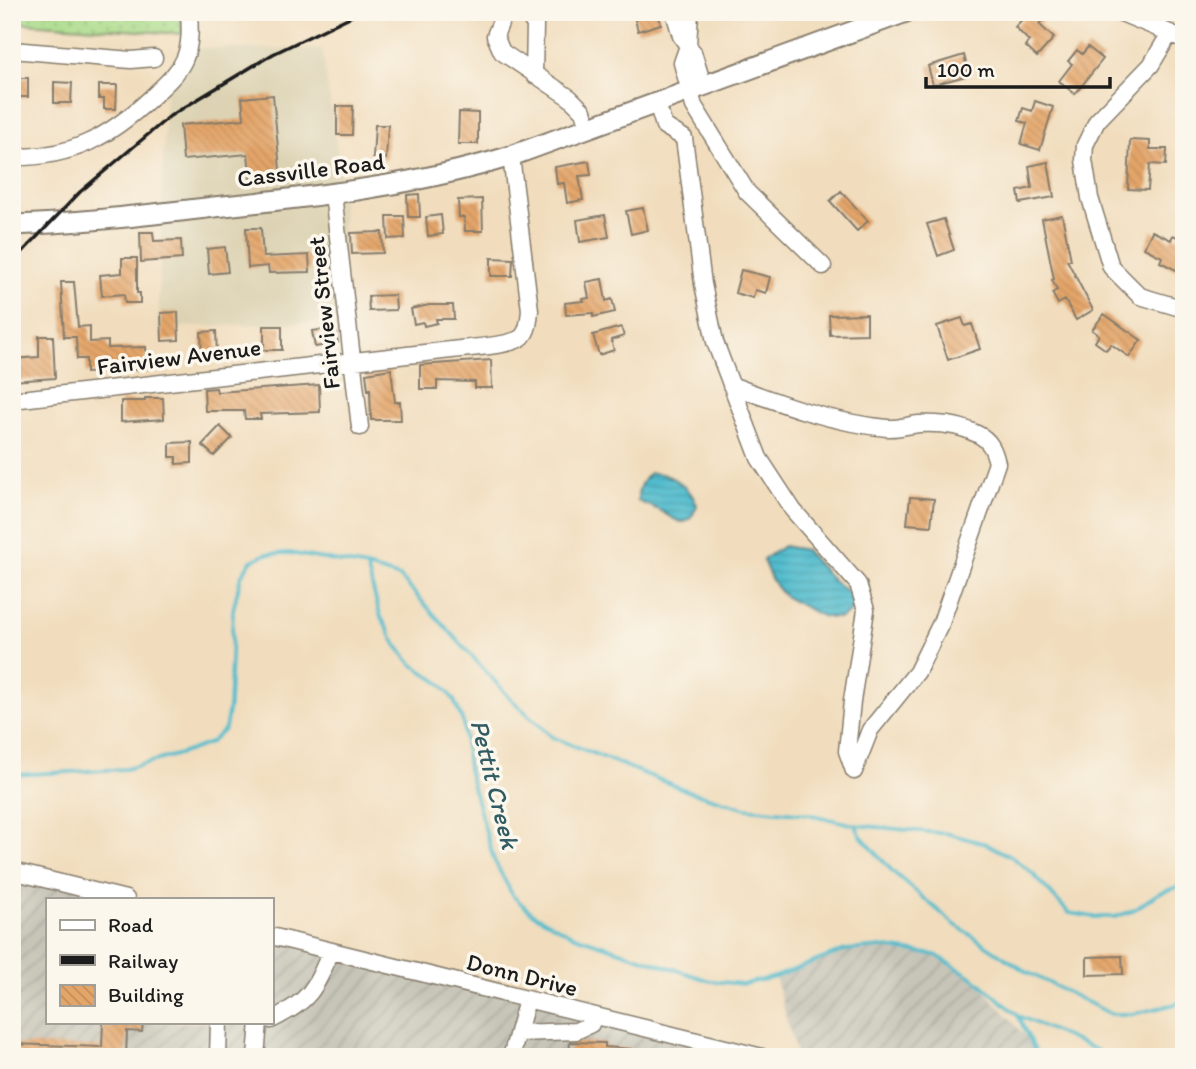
<svg xmlns="http://www.w3.org/2000/svg" width="1196" height="1069" font-family="Itim,sans-serif">
<defs>
<pattern id="industrial-furrows" width="10" height="10" patternUnits="userSpaceOnUse" patternTransform="scale(1.75)"><rect width="10" height="10" fill="#c7c5b8"/><path d="M-1 1l2-2M0 10L10 0M9 11l2-2" fill="none" stroke="#aaa99e"/></pattern>
<pattern id="park-dots" width="8" height="8" patternUnits="userSpaceOnUse" patternTransform="scale(1.75)"><rect width="8" height="8" fill="#aadb8a"/><path d="M2 2h.1M6 6h.1" fill="none" stroke="#92bb76" stroke-width="1.8" stroke-linecap="round"/></pattern>
<pattern id="water-rules" width="6" height="5" patternUnits="userSpaceOnUse" patternTransform="scale(1.75)"><rect width="6" height="5" fill="#51bccd"/><path d="M0 2.5h6" fill="none" stroke="#46a1af"/></pattern>
<pattern id="building-back-hatch" width="6" height="6" patternUnits="userSpaceOnUse" patternTransform="scale(1.75)"><rect width="6" height="6" fill="#e4a569"/><path d="M-1 5l2 2M0 0l6 6M5-1l2 2" fill="none" stroke="#c38d5a"/></pattern>
</defs>
<rect width="100%" height="100%" fill="#fbf7ec"/>
<filter id="ink" filterUnits="userSpaceOnUse"><feTurbulence type="fractalNoise" baseFrequency=".0143" numOctaves="2"/><feDisplacementMap in="SourceGraphic" scale="14" xChannelSelector="R" yChannelSelector="G"/><feConvolveMatrix kernelMatrix="1 2 1 2 8 2 1 2 1" color-interpolation-filters="sRGB"/></filter>
<filter id="wash" filterUnits="userSpaceOnUse"><feTurbulence type="fractalNoise" baseFrequency=".00686" numOctaves="4" result="noise"/><feDisplacementMap in="SourceGraphic" scale="28" xChannelSelector="R" yChannelSelector="G"/><feGaussianBlur stdDeviation="1.57" result="paint"/><feColorMatrix in="noise" values="0 0 0 0 0 0 0 0 0 0 0 0 0 0 0 0 0 1.4 0 .05"/><feComposite in="paint" operator="in"/></filter>
<g filter="url(#wash)">
<rect width="100%" height="100%" fill="#f1ddbd"/>
<path fill="#ddd3b4" d="M180 48 322 49 342 183 344 321 158 328 166 71Z"/>
<path fill="url(#industrial-furrows)" d="M12 871 126 899H47V1022H271V936L762 1057H12Z
M881 947 936 955 974 978 1044 1057H797L775 977 845 950Z"/>
<path fill="url(#park-dots)" stroke="#637c53" stroke-width="2" d="M12 12H181L182 34 12 22Z"/>
<path fill="url(#water-rules)" stroke="#366c74" stroke-width="2" d="M650 473C670 472 690 487 697 505 687 534 676 519 659 510 652 506 645 505 638 501 637 490 642 480 650 473Z
M783 546 805 550 833 581 852 595V610L841 618C824 618 820 616 805 607 799 604 792 601 786 597 774 588 768 572 763 560Z"/>
<g fill="none" stroke-linecap="round" stroke-linejoin="round">
<path stroke="#51bccd" stroke-width="3.5" d="M367 567 380 615 396 645 412 664 441 684 454 700 463 722 468 770 494 860 513 896 533 914 572 935 710 981 744 984 775 977 845 950 881 947 936 955 974 978 1019 1016 1112 1057
M12 775 126 769 183 753 210 743 225 729 229 706 233 610 241 576 251 561 266 554 290 553 367 567 400 577 510 698 552 737 688 791 746 808 808 814 855 825 950 834 986 844 1012 857 1031 872 1069 913 1094 917H1115L1132 911 1159 893 1184 885
M855 825 861 836 893 872 954 924 1025 971 1111 1014H1133L1184 1002
M1019 1018 1038 1057"/>
</g>
<g id="blocks">
<path fill="url(#building-back-hatch)" d="M633 12H658L661 24 638 31Z
M1029 12H1050L1039 24 1054 38 1037 57 1025 46 1029 41 1015 27Z
M1088 47 1103 59 1075 94 1059 81 1072 64 1068 61 1077 50 1082 54Z
M964 55 969 75 933 85 928 66Z
M14 78H28V97H14Z
M54 82 72 83 71 103H54Z
M99 85H117L116 109H104V99H99Z
M273 95 281 180 251 183 248 154 183 160 180 125 244 119 242 98Z
M1035 101 1053 107 1040 150 1021 144 1027 123 1019 121 1023 108 1032 111Z
M337 106H353L352 135H337Z
M459 112 478 113V144H458Z
M375 125H388L386 159 373 158Z
M1130 140 1150 141V149H1167L1166 165 1150 164 1148 190 1128 189Z
M589 161 591 175 579 176 583 200 567 203 564 183 557 184 555 167Z
M1048 162 1054 197 1020 203 1018 191 1032 188 1029 166Z
M841 191 868 221 857 231 830 201Z
M419 194 420 217H408L407 195Z
M482 199 483 231H465L464 217H459L458 200Z
M643 208 648 230 631 234 626 211Z
M441 215 443 234 428 236 426 217Z
M605 215 609 237 580 242 577 220Z
M1062 215 1071 260H1067L1093 310 1076 320 1065 300 1058 304 1052 293 1057 290 1052 280 1054 279 1042 219Z
M387 216H404L405 238 388 239Z
M944 219 954 250 938 256 927 224Z
M246 228H261L263 257 309 255 310 272 269 273 268 266 248 268Z
M1152 231 1171 240 1173 235 1184 240V266L1181 265 1178 271 1160 262 1162 257 1144 248Z
M140 232H153L154 241 181 240 182 259 141 262Z
M382 232 383 253 352 254 351 233Z
M225 247 228 272 209 274 207 249Z
M122 258H137V293H140V303H125L124 294 102 296 100 275 122 273Z
M491 258 513 259 512 276H491Z
M741 270 770 277 766 293 755 290 753 298 735 293Z
M602 279 606 301 612 299 615 312 593 317V313L566 315 565 303 584 301 583 299 589 298 586 282Z
M61 282H74L78 327 90 326V342L108 341V348L146 347 147 369 86 373V359H77L76 337H64Z
M395 295 396 310 369 311 368 296Z
M429 305H453L454 319H436L437 323 424 326 423 322 414 324 411 309Z
M178 312 179 340 162 341 161 313Z
M867 314V334L830 335 829 315Z
M1104 314 1141 340 1129 357 1111 344 1106 350 1095 342 1099 335 1092 330Z
M962 318 965 326 972 324 980 349 948 360 937 326Z
M264 326H282V350H264Z
M621 327 624 336 611 340 614 350 599 355 593 335Z
M335 328 338 343 315 347 312 331Z
M216 331 217 355 202 356 201 332Z
M39 336H53L55 378 12 381V359L39 357Z
M491 360 492 388H475V382L437 381V389H420V365Z
M391 369 395 402H400L401 420H371L370 389 368 390 366 373Z
M319 385 320 412 260 414 261 419H245L244 411H205L204 389 216 388 217 392Z
M145 398H163L164 419 121 422V401H145Z
M220 426 232 438 214 456 202 445Z
M192 442V463L176 464V457H170V443Z
M910 497 934 499 931 526 907 524Z
M1122 956 1123 974 1087 975V957Z
M103 1022H143L142 1032 127 1031 126 1057H12V1044L102 1047Z
M570 1042 605 1043V1047L631 1049V1057H569Z"/>
</g>
</g>
<g filter="url(#ink)">
<use href="#blocks" fill-opacity="0" stroke="#867c6c" stroke-width="2"/>
<g fill="none" stroke-linecap="round" stroke-linejoin="round">
<g stroke="#867c6c" stroke-width="19">
<path id="minor" d="M515 12 503 16 495 36 502 52 570 98 583 111 588 127
M515 12 528 15 535 25 534 75
M674 12 681 36 688 46
M1119 12 1184 39
M1170 33 1151 65 1097 121 1085 145 1084 160 1090 198 1111 267 1140 296 1184 309
M688 46 690 12
M12 50 131 60 154 58
M703 85 693 52 688 46 682 63 694 106 747 192 823 266
M657 103 664 126 684 138 703 284 715 342 759 458 793 510 858 584 866 610 852 701 847 751 854 771 870 730 917 672 941 623 997 463C994 450 990 440 977 434 960 425 938 423 919 424 908 425 898 429 887 428 833 423 781 404 731 385
M12 157C72 158 109 137 152 97 163 86 177 75 184 60 191 45 190 28 189 12
M333 194 360 427
M12 400 460 349C474 347 511 346 522 337 529 330 529 319 530 310L511 156
M12 871 126 899
M271 936 762 1057
M271 1020C310 1001 315 989 331 951
M518 1033 576 1031 591 1024 593 1016
M218 1057 219 1022
M256 1057 259 1022
M511 1057 527 1000"/>
</g>
<g stroke="#867c6c" stroke-width="23">
<path id="major" d="M12 225C83 223 153 214 224 206 321 196 417 185 511 156L906 12"/>
</g>
<use href="#minor" stroke="#fff" stroke-width="16"/>
<use href="#major" stroke="#fff" stroke-width="19"/>
<path stroke="#1c1c1c" stroke-width="3.5" d="M12 263 80 192 170 116 273 54 360 12"/>
</g>
</g>
<g text-anchor="middle" stroke-width="7" stroke-linejoin="round" paint-order="stroke">
<g font-size="24" fill="#1c1c1c" stroke="#fbf7ec">
<text transform="translate(311 170) rotate(-7)" y="8">Cassville Road</text>
<text transform="translate(324 313) rotate(-96)" y="8">Fairview Street</text>
<text transform="translate(179 357) rotate(-7)" y="8">Fairview Avenue</text>
<text transform="translate(522 975) rotate(14)" y="8">Donn Drive</text>
</g>
<g font-size="26" font-style="italic" fill="#315c63" stroke="#fbf7ec">
<text transform="translate(495 784) rotate(76)" y="9">Pettit Creek</text>
</g>
</g>
<rect width="1196" height="1069" fill="none" stroke="#fbf7ec" stroke-width="42"/>
<rect x="46" y="898" width="228" height="126" fill="#fbf7ec" stroke="#a29f99" stroke-width="2"/>
<rect x="60" y="920" width="35" height="10" fill="#ffffff" stroke="#a29f99" stroke-width="2"/>
<text x="108" y="932" font-size="21" fill="#1c1c1c">Road</text>
<rect x="60" y="955" width="35" height="10" fill="#1c1c1c" stroke="#a29f99" stroke-width="2"/>
<text x="108" y="968" font-size="21" fill="#1c1c1c">Railway</text>
<rect x="60" y="985" width="35" height="21" fill="url(#building-back-hatch)" stroke="#a29f99" stroke-width="2"/>
<text x="108" y="1002" font-size="21" fill="#1c1c1c">Building</text>
<path d="M926 77v10h184v-10" fill="none" stroke="#1c1c1c" stroke-width="3.5"/>
<text x="937" y="77" font-size="21" fill="#1c1c1c" stroke="#fbf7ec" stroke-width="5" paint-order="stroke">100 m</text>
</svg>
